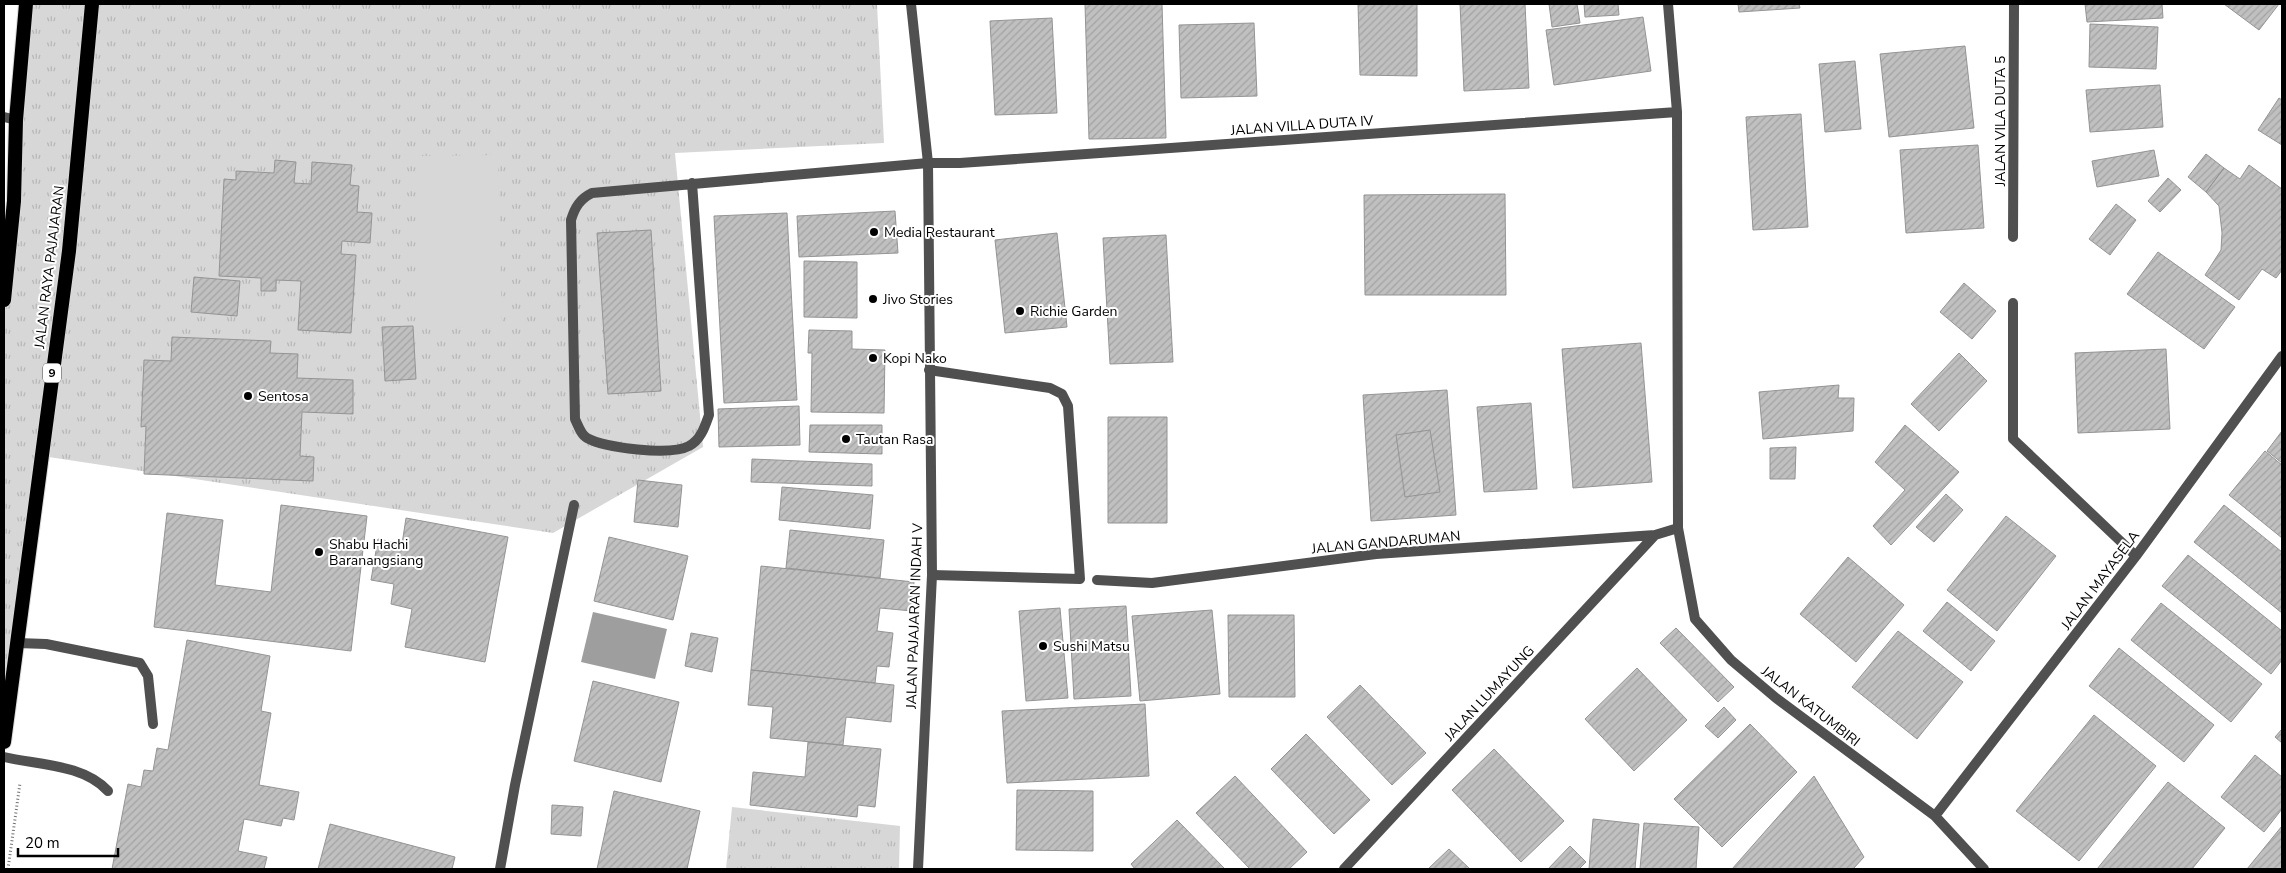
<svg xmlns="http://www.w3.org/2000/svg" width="2286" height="873" font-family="'Nunito Sans',sans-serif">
<defs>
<pattern id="grass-tufts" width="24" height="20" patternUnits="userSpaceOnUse" patternTransform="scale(1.25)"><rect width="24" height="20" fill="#d7d7d7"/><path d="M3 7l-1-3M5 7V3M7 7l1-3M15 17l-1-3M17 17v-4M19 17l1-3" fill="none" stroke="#b7b7b7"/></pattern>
<pattern id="building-hatch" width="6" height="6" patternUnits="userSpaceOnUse" patternTransform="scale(1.25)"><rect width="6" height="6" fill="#c0c0c0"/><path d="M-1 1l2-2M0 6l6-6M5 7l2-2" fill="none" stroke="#a3a3a3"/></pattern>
</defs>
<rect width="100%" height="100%" fill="#fff"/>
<path fill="url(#grass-tufts)" d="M26 4H877L884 143 675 153 703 447 553 533 42 456 4 741V290Z
M732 807 900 826 899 869H726Z"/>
<path fill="#d7d7d7" d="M498 155 502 325 419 327V156Z"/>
<path fill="#9e9e9e" d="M593 612 667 629 655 679 581 662Z"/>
<path fill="url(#building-hatch)" stroke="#949494" d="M1085 4H1162L1166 138 1089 139Z
M1358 4H1417V76L1360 75Z
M1460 4H1525L1529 88 1464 91Z
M1549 4H1577L1580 23 1552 27Z
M1584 4H1618L1619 15 1585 17Z
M1738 4H1799L1800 8 1739 12Z
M2085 4H2162L2163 18 2087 22Z
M2224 4H2279L2259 30Z
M1643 17 1651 71 1554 85 1546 30Z
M1052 18 1057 113 995 115 990 21Z
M1254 23 1257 96 1181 98 1179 25Z
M2090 24 2158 27 2156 69 2089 67Z
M1965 46 1974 128 1889 137 1880 54Z
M1855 61 1861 129 1825 132 1819 64Z
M2160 85 2163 127 2090 132 2086 90Z
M2279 98 2282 100V145L2258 130Z
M1801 114 1808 227 1753 230 1746 117Z
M1978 145 1984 228 1906 233 1900 150Z
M2154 150 2159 176 2097 187 2092 161Z
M2206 154 2224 168 2206 192 2188 177Z
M275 160 296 162 294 183 311 184 312 162 352 165 350 185 359 186 357 212 372 213 370 243 342 241 341 254 356 255 351 333 298 330 301 281 276 280V291H261V278L219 276 224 179 236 180V171L274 173Z
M2249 165 2282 189V270L2276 278 2262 269 2239 300 2205 275 2221 250 2222 233 2219 206 2206 192 2224 168 2240 179Z
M2168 178 2181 190 2160 212 2148 201Z
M1505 194 1506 295H1365L1364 195Z
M2116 204 2136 220 2110 255 2089 239Z
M895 211 898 253 799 257 797 216Z
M787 213 797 400 724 403 714 216Z
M651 230 661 391 608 394 597 233Z
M1057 233 1067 327 1005 333 995 240Z
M1166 235 1173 362 1110 364 1103 238Z
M2158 252 2235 307 2204 349 2127 294Z
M804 261 857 262V318L804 317Z
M194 277 240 281 237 316 191 312Z
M1964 283 1996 311 1972 339 1940 312Z
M413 326 416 379 385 381 382 327Z
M809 330 852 331V349L885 350 884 413 811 412 812 353H808Z
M172 337 271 341 270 353 298 354 297 378 353 380V414L302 412 300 456 314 457 313 481 144 474 146 426 141 427 144 360 171 361Z
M1641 343 1652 482 1573 488 1562 349Z
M2166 349 2170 429 2078 433 2075 353Z
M1959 353 1987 381 1939 431 1911 404Z
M1839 385 1838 398H1854L1853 431 1763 439 1759 392Z
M1447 390 1456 515 1371 521 1363 395Z
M1531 403 1537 489 1484 492 1477 407Z
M799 406 800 445 719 447 718 409Z
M1108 417H1167V523H1108Z
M810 425H882V454L809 452Z
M1905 425 1959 472 1891 545 1873 526 1905 490 1875 462Z
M1430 430 1440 492 1405 497 1396 435Z
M2282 431V463L2267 451Z
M1796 447 1795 479H1770V448Z
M2265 451 2282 465V538L2229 495Z
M752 459 872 464V486L751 482Z
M638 480 682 485 678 527 634 522Z
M782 487 873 495 870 529 779 520Z
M1946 494 1963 510 1934 542 1916 527Z
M281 505 367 516 351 651 154 627 167 513 223 520 215 585 271 592Z
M2224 505 2282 552V613L2194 542Z
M2006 516 2056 556 1997 631 1947 590Z
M406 518 508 537 485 662 405 647 412 609 391 604 394 584 371 580 378 539 402 544Z
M790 530 884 540 880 578 786 568Z
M609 537 688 556 673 620 594 601Z
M2188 555 2282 631V660L2271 674 2162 586Z
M1848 557 1904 605 1856 662 1800 614Z
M761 566 914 582 912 611 880 608 877 631 893 633 889 667 877 666 875 683 751 670Z
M1947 602 1995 641 1971 671 1923 631Z
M2161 603 2262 684 2231 722 2131 640Z
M1126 606 1131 696 1074 699 1069 609Z
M1060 608 1068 698 1026 701 1019 611Z
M1212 610 1220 694 1140 701 1132 616Z
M1228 615H1294L1295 697H1229Z
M1676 628 1734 687 1718 702 1660 643Z
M1898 631 1963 682 1917 739 1852 687Z
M691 633 718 638 712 672 685 666Z
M187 640 270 656 261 711 271 713 259 785 299 792 294 820 283 818 281 826 244 819 238 851 267 857 264 869H112L128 784 141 787 144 770 153 771 157 748 168 750Z
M2119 648 2214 725 2184 762 2089 686Z
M1637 668 1687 720 1634 771 1585 719Z
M751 670 894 685 891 722 846 717 843 745 770 738 773 707 748 705Z
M593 681 679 702 661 782 574 761Z
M1360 685 1426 753 1392 785 1327 717Z
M1145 704 1149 776 1007 783 1002 711Z
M1724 707 1736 720 1718 738 1705 726Z
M2094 715 2156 766 2079 861 2016 811Z
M1750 724 1797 772 1722 847 1674 799Z
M2282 729V743L2275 737Z
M1306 734 1370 800 1334 834 1271 769Z
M808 742 881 749 875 807 858 805 857 817 750 805 753 772 805 777Z
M1494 749 1564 821 1521 862 1452 790Z
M2255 755 2282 777V809L2264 832 2221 797Z
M1235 776 1307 852 1289 869H1250L1196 813Z
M1814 776 1864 857 1853 869H1732Z
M2168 782 2225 828 2192 869H2097Z
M1017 790 1093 791V851L1016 850Z
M614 791 700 811 687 869H597Z
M552 805 583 807 581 836 551 834Z
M1593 819 1639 824 1635 869H1589Z
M1177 820 1225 869H1135L1131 864Z
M1644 823 1699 827 1696 869H1640Z
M330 824 455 857 452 869H318Z
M2282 826V869H2247Z
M1570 846 1586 862 1579 869H1548Z
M1449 849 1470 869H1428Z"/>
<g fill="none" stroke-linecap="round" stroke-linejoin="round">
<g stroke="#dbdbdb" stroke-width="16">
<path id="trunk" d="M4 300 14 201 16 120 26 4
M4 742 69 251 92 4"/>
</g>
<path stroke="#727272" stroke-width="3" stroke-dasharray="1 2.5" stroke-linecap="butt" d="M8 869 20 783"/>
<path stroke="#505050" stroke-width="10" d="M4 117 16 120
M17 643 46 644 140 663 148 676 153 724
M4 757C38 765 83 764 108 791"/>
<path stroke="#505050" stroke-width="10" d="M1668 4 1677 112 1678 528 1695 619 1731 660 1776 698 1935 816 1984 869
M692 183 709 415C705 426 701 440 689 446 671 456 604 448 587 438 581 435 578 425 575 419L571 220C575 207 580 199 592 193L928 163H960L1677 112
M2013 237 2014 4
M2013 303V439L2136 556
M929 370 1050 388 1062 394 1068 406 1080 579 932 575
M1097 580 1152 583 1376 554 1655 535 1678 528
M1935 816 2136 556 2282 356
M500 869 515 785 574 505
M1344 869 1655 535"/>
<path stroke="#505050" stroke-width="10" d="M911 4 928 163 932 575 918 869"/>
<use href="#trunk" stroke="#000" stroke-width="14"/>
</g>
<g fill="#000" stroke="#fff" stroke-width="2">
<circle cx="874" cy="232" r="5"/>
<circle cx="873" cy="299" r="5"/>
<circle cx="1020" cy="311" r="5"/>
<circle cx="873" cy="358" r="5"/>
<circle cx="248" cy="396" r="5"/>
<circle cx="846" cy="439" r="5"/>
<circle cx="319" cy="552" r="5"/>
<circle cx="1043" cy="646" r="5"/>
</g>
<g text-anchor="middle" stroke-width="4" stroke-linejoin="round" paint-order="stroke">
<rect fill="#fff" stroke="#4c4c4c" stroke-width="1" x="43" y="363.5" width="18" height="19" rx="4"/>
<g font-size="12" font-weight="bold" fill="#000">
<text x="52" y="377">9</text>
</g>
<g font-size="14" fill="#000" stroke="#fff">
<text transform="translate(2000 121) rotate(-90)" y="5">JALAN VILA DUTA 5</text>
<text transform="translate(1302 125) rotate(-4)" y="5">JALAN VILLA DUTA IV</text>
<text transform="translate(49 267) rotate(-83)" y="5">JALAN RAYA PAJAJARAN</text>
<text transform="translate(1386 542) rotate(-5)" y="5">JALAN GANDARUMAN</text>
<text transform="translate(2100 580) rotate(-53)" y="5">JALAN MAYASELA</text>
<text transform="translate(914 616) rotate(-88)" y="5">JALAN PAJAJARAN INDAH V</text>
<text transform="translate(1489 693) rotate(-47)" y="5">JALAN LUMAYUNG</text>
<text transform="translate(1811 706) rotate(38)" y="5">JALAN KATUMBIRI</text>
</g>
<g font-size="14" fill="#000" stroke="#fff" text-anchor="start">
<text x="884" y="237">Media Restaurant</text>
<text x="883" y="304">Jivo Stories</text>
<text x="1030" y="316">Richie Garden</text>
<text x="883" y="363">Kopi Nako</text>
<text x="258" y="401">Sentosa</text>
<text x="856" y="444">Tautan Rasa</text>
<text x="329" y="549">Shabu Hachi<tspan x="329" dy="16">Baranangsiang</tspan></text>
<text x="1053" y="651">Sushi Matsu</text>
</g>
</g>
<rect width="2286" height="873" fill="none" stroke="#000000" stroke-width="10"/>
<path d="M18 848v8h100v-8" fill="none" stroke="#000000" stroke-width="2.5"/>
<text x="25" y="848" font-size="15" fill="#000000" stroke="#ffffff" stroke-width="4" paint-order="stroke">20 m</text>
</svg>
